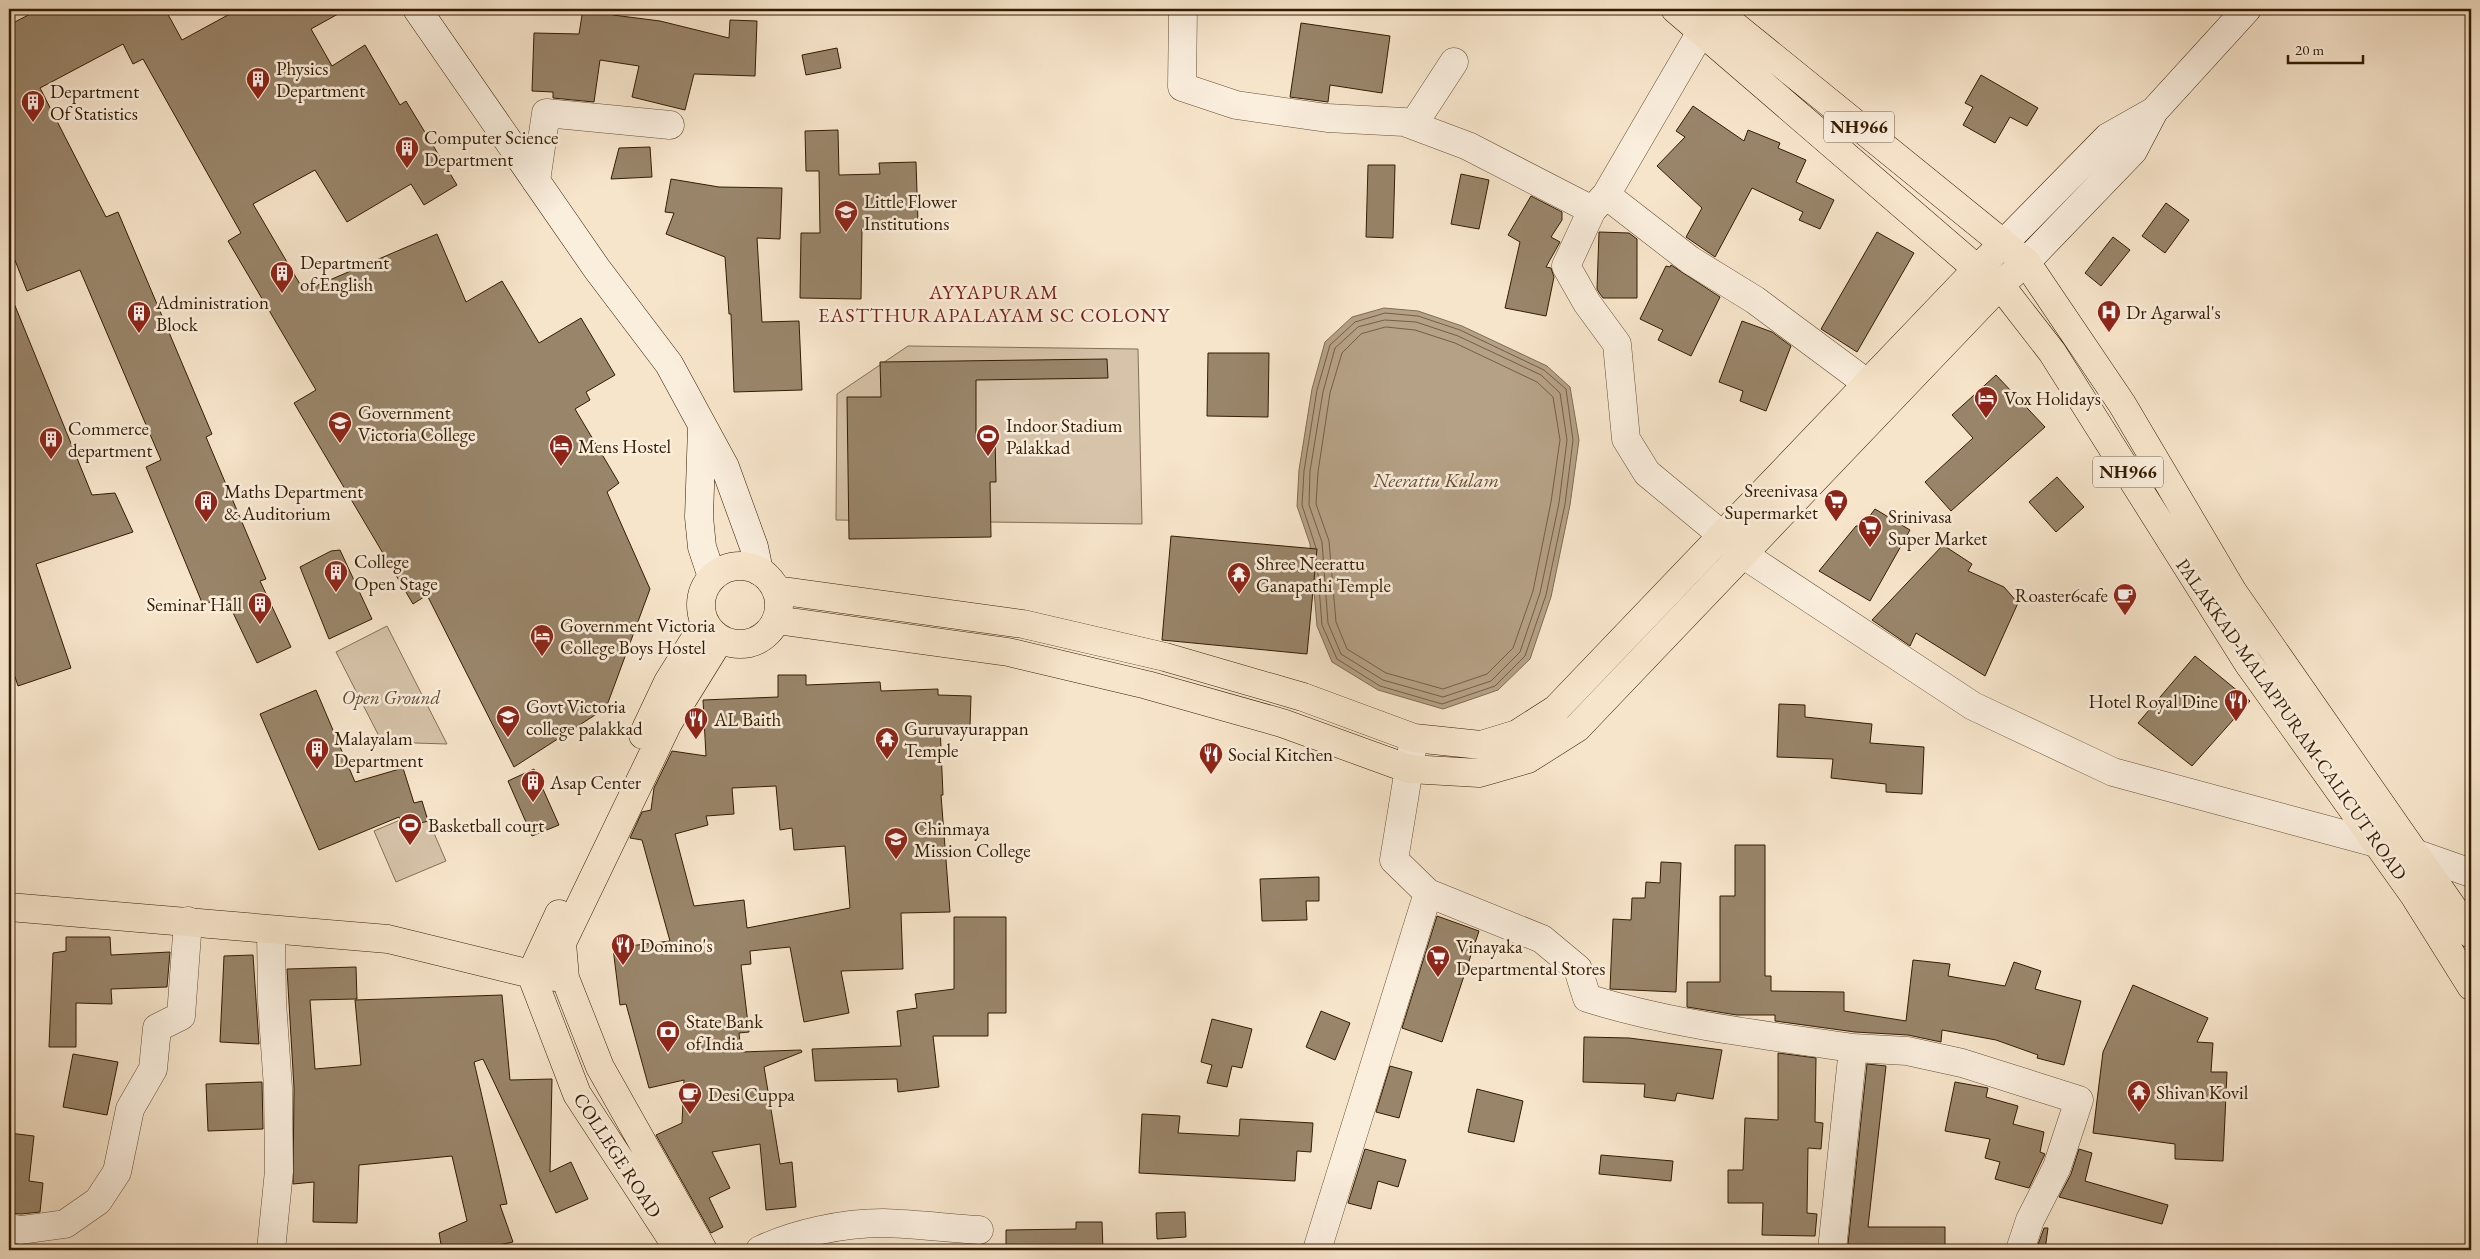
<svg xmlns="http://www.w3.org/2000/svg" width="2480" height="1259" font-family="'EB Garamond',serif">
<rect width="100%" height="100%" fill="#f7e5cb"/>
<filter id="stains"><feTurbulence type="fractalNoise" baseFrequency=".004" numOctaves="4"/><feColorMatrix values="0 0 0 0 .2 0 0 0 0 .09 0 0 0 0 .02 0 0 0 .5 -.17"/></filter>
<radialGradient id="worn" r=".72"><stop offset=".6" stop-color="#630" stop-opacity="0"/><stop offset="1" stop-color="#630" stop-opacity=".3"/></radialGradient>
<path fill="#d6c3a9" stroke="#857055" d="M908 346 1138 349 1142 524 836 520 837 394Z
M387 626 447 744 382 742 336 652Z
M424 810 446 861 396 882 374 831Z"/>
<path fill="#b5a186" stroke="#816c51" d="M1384 308 1418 311 1462 326 1547 366 1570 387 1579 440 1570 505 1551 597 1530 659 1498 690 1443 709 1378 690 1332 662 1317 626 1310 544 1297 506 1299 470 1312 389 1325 342 1352 317Z"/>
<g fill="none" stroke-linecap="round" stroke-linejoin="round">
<path stroke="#745e44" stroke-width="1" d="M1385 320 1416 322 1458 336 1541 375 1560 393 1567 440 1559 503 1540 593 1520 652 1491 681 1443 697 1383 680 1341 654 1328 623 1322 542 1309 505 1310 471 1323 392 1335 348 1358 327Z
M1386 327 1415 330 1455 343 1537 382 1553 397 1560 440 1551 502 1533 591 1513 648 1487 674 1443 689 1386 673 1347 649 1336 622 1329 541 1316 504 1318 472 1330 393 1342 353 1361 334Z
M1316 548 1302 505 1304 471 1317 390 1330 345 1355 322 1385 313 1418 316 1460 330 1544 370 1566 389 1573 440 1565 504 1546 595 1525 656 1495 686 1442 704 1380 686 1337 659 1322 625 1317 562"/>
</g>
<path fill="#99856a" stroke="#341c01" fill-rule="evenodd" d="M40 9H165L182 40 239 9H347L311 29 332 66 365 45 400 105 406 101 457 185 424 205 411 184 347 222 315 170 253 204 304 291 437 234 466 302 502 281 539 343 581 318 615 375 586 392 590 400 575 409 619 483 607 492 650 589 606 708 514 767 427 595 413 604 294 403 316 390 228 241 241 233 143 59 133 64 123 44 40 88 106 217 118 212 212 434 206 437 266 579 260 581 291 647 257 663 225 596 203 605 146 467 161 460 80 270 27 291 9 245V25Z
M583 9H614L613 15 660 21 729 38 730 20 757 21 755 76 694 74 685 110 632 97 639 66 600 60 594 102 553 98V92L532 91 534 33 579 34Z
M1301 23 1390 36 1382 93 1330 85 1328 102 1290 97Z
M837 48 841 68 806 75 802 55Z
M1981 75 2038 108 2027 126 2010 117 1995 143 1963 125 1973 107 1965 103Z
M1693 106 1744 141 1748 130 1780 143 1778 148 1806 160 1796 182 1834 200 1820 229 1799 220 1803 212 1752 188 1715 257 1686 237 1702 208 1657 166 1685 137 1676 131Z
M838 130 839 175 880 174 879 163 916 162 918 222 868 224V229H862L861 299 800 298 801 233H820L819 171H806L805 131Z
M650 147 652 177 611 179 619 148Z
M1368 165H1395L1393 238 1366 237Z
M1461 174 1489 180 1479 229 1451 224Z
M671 179 719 187 782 188 780 239 757 238 762 322 799 321 802 390 734 392 731 314H729L725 257 666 234 674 213 665 212Z
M1531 196 1562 212V220L1551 237 1560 242 1546 267 1551 268 1554 277 1546 316 1505 308 1520 242 1508 235Z
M2166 203 2189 220 2165 253 2142 236Z
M1599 232 1629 233 1637 239V298H1603L1600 294 1597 289Z
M1877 232 1914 253 1857 352 1821 329Z
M2113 237 2130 250 2101 286 2085 273Z
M1671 265 1720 297 1691 356 1658 340 1663 330 1640 319 1666 266 1670 267Z
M9 291 92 495 115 493 133 532 36 564 71 668 18 686 9 659Z
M1742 321 1772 332 1791 346 1766 411 1740 401 1743 391 1719 382Z
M1208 353H1269L1268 417 1207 416Z
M1107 359 1108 378 976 380V438L995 437 996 482H990L991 537 849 539 847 397H881L880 362Z
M1996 375 2045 427 1951 511 1925 482 1973 438 1952 415Z
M2057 477 2084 507 2056 532 2029 502Z
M1875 509 1910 530 1870 601 1819 571 1856 526H1862Z
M1171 536 1317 549 1307 654 1162 640Z
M1943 545 1972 564 1968 571 2004 587 2018 603 1985 676 1916 633 1910 646 1872 620Z
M340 550 372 619 329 639 300 567 331 551Z
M2195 656 2250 701 2192 766 2138 723Z
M778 675H806V685L880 682 881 691 938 689V695L971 696 970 726 940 725 943 795H941L950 912 901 913 903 969 841 971 849 1013 804 1022 790 947 750 951 751 964 741 965 749 1032 739 1033 741 1052 801 1050 802 1052 764 1067 780 1164 792 1162 796 1207 766 1210 760 1144 712 1152 730 1188 709 1198 723 1227 711 1233 656 1135 682 1123 684 1080 649 1088 626 1004 620 1005 613 948 670 941 642 840 630 838 642 812 651 810 654 788 672 751 706 756 703 700 778 697ZM776 786 780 830 792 828 794 850 845 846 850 908 747 928 744 900 694 906 675 834 708 825 706 816 734 814 732 788Z
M316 690 355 782 403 768 414 803 422 801 428 821 403 828 399 817 319 850 260 714Z
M1779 704 1805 705V717L1872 724 1870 743 1924 747 1922 794 1886 792V784L1831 778 1833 759 1777 757Z
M534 769 559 825 532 836 508 781Z
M1735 845H1765V976H1771V991L1844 992V1011L1906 1021 1913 960 1950 964 1948 976 2005 986 2014 962 2041 971 2035 989 2081 1001 2064 1065 2037 1058 2038 1055 1996 1040 1942 1030 1941 1042 1908 1035 1855 1032 1775 1021V1015H1737L1687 1007V982H1720V896H1735Z
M1661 862 1681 863 1676 992 1610 989 1613 919 1631 920 1632 898H1645L1646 882 1660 883Z
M1319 877V901H1306L1307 920 1262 921 1260 879Z
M1437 916 1479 931 1442 1042 1402 1028Z
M954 917H1006V1013H988V1036H933L939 1087 898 1092 897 1079 815 1081 812 1049 901 1046 897 1011 917 1008 915 994 954 989Z
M66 937H110L111 955 170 952 167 987 111 989 112 1004 76 1003V1047H49L53 953 66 951Z
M253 955 259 1044 220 1042 224 956Z
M356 967 357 999 310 1000 315 1069 361 1065 355 1000 502 995 510 1080 552 1079 550 1172 571 1162 588 1199 556 1213 483 1059 474 1062 507 1204 500 1205 513 1242 475 1250H442L439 1233 467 1221 452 1156 359 1165 357 1223 313 1222 314 1182 293 1184 294 1088 287 969Z
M2133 985 2208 1018 2197 1042 2213 1043 2211 1072H2227L2223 1161 2175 1159V1144L2093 1133 2103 1052Z
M1321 1011 1350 1023 1335 1060 1306 1047Z
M1212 1019 1252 1029 1242 1068 1232 1066 1227 1087 1207 1083 1212 1065 1201 1062Z
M1584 1037 1629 1038 1722 1050 1713 1099 1677 1093 1675 1101 1644 1097 1645 1084 1583 1082Z
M1778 1053 1816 1058 1815 1122 1823 1123 1821 1149 1808 1148 1807 1213 1817 1214 1815 1236 1762 1235 1763 1203H1728V1170H1743L1745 1118 1778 1120Z
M73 1054 118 1062 107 1115 63 1107Z
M1867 1064 1886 1066 1868 1227H1945V1250H1862V1247L1848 1244Z
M1390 1066 1412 1072 1399 1118 1376 1112Z
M262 1082 263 1129 208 1131 206 1084Z
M1955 1082 1988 1088 1986 1097 2018 1106 2013 1124 2044 1132 2040 1152 2045 1154 2029 1188 1995 1179 2000 1162 1985 1158 1990 1139 1945 1131Z
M1477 1089 1523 1101 1514 1142 1468 1132Z
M1142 1114 1180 1116 1178 1133 1239 1136 1240 1119 1313 1123 1311 1152 1297 1151 1295 1181 1139 1173Z
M9 1133 34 1136 29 1181 43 1183 40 1212 21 1214 9 1213Z
M1365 1149 1406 1160 1398 1187 1378 1181 1371 1209 1348 1203Z
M2079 1149 2092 1153 2085 1181 2168 1205 2162 1224 2059 1197 2071 1174Z
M1601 1155 1673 1161 1671 1181 1599 1174Z
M1185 1212 1186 1237 1157 1239 1156 1213Z
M1076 1222H1102L1103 1250H1006V1230L1076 1229Z
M2044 1228H2048L2045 1250H2036Z"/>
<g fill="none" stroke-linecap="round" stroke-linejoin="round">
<g stroke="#654e34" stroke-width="29">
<path id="minor" d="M1183 9 1182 87 1236 105 1327 118 1404 122 1468 146 1592 210
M1701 32 1606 195 1592 210 1566 266 1587 303 1617 344 1626 439 1647 473 1722 535
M1413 125 1454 62
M536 181 546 113 670 125
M1606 195 1690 260 1755 300 1868 384
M1414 738 1394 860 1428 893 1542 939 1578 969 1587 998C1673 1025 1764 1035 1853 1048L1832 1250
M271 930 272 1002 278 1088 279 1171 271 1250
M1853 1048 1907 1051 1962 1063 2079 1100 2057 1167 2030 1220 2020 1250
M9 1228 21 1230 65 1224 98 1201 117 1172 130 1109 153 1069 157 1028 181 1016 188 921
M760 1250C796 1233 843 1223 883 1223 915 1224 948 1228 979 1230
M1317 1250 1428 893"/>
</g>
<g stroke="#654e34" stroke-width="29">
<path id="tertiary" d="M1726 538 1744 555 1973 706 2113 772 2417 854 2471 873"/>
</g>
<g stroke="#341c01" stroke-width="29">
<path id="secondary" d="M417 9 597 269 669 364 725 467 754 547 759 571
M2003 244 2108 137 2154 111
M2026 262 2133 151 2154 111 2247 9
M702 427 699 517 702 547 712 577"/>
</g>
<g stroke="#341c01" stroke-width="29">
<path id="primary" d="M701 605a39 39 0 1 1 78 0a39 39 0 1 1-78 0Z
M776 590 1023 624 1165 657 1303 697 1414 738 1481 745 1517 734 1556 709 1977 269 2003 244
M776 620 1008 652 1147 685 1282 723 1409 769 1479 773 1528 759 1577 728 2000 285 2026 262
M643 735 668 682 705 623
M9 907 388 939 531 974 565 978
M531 974 559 914
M531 974 577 1094 679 1250
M703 1250 600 1067 565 978 562 943 668 723 720 639"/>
</g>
<g stroke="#341c01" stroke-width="29">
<path id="trunk" d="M1675 9 1977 269 2000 285 2052 352 2248 663 2414 895 2471 986
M1714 9 2026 262 2122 404 2233 592 2471 934"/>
</g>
<use href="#minor" stroke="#faeedd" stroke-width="28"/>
<use href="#tertiary" stroke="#faeedd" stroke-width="28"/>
<use href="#secondary" stroke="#faeedd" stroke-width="28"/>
<use href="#primary" stroke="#f7e5cb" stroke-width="28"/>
<use href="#trunk" stroke="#f7e5cb" stroke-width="28"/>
</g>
<defs>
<g id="building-pin" transform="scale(1.25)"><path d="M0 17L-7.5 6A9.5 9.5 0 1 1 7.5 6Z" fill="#8f2418" stroke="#faeedd"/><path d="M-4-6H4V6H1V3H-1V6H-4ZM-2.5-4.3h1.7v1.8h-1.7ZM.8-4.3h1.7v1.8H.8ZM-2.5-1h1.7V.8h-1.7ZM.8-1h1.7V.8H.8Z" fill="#fff"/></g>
<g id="university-pin" transform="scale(1.25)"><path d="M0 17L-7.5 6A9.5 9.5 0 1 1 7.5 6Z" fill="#8f2418" stroke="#faeedd"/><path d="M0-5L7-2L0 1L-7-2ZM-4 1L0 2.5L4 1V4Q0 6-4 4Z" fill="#fff"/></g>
<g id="hospital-pin" transform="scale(1.25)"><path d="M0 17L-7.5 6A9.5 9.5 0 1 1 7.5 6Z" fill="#8f2418" stroke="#faeedd"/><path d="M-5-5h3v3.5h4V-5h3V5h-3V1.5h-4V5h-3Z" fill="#fff"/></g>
<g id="hotel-pin" transform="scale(1.25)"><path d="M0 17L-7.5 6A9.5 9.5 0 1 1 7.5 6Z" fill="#8f2418" stroke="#faeedd"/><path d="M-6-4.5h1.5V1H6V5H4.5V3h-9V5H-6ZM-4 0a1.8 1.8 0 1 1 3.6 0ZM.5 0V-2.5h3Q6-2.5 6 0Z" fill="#fff"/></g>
<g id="stadium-pin" transform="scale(1.25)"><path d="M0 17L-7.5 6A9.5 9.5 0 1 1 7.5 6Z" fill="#8f2418" stroke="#faeedd"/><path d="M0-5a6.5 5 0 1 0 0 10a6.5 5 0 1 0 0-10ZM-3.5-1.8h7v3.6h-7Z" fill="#fff"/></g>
<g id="supermarket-pin" transform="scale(1.25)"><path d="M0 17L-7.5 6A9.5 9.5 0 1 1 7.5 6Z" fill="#8f2418" stroke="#faeedd"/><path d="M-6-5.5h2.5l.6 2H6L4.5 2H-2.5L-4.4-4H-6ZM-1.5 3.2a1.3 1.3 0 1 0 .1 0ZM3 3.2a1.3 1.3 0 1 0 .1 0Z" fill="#fff"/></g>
<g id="temple-pin" transform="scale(1.25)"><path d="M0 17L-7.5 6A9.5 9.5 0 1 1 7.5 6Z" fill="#8f2418" stroke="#faeedd"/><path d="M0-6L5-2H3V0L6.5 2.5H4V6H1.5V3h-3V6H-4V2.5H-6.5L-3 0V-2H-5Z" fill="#fff"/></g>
<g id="cafe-pin" transform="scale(1.25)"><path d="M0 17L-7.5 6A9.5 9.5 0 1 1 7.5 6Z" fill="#8f2418" stroke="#faeedd"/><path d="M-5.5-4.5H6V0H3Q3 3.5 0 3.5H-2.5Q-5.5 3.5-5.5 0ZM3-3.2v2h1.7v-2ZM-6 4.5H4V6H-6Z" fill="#fff"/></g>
<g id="restaurant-pin" transform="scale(1.25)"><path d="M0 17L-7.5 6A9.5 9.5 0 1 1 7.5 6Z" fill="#8f2418" stroke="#faeedd"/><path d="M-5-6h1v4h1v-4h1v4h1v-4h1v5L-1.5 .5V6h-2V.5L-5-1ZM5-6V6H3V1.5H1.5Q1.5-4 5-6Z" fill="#fff"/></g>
<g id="bank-pin" transform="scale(1.25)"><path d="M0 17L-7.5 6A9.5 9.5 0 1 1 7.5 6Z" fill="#8f2418" stroke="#faeedd"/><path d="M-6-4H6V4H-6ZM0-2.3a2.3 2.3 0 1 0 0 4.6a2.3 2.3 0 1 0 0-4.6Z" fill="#fff"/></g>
</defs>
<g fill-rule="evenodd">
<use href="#building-pin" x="258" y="79"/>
<use href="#building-pin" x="33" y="102"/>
<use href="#building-pin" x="407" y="148"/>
<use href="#university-pin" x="846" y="212"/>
<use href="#building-pin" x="282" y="273"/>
<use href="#hospital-pin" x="2109" y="312"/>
<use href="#building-pin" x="139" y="313"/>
<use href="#hotel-pin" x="1986" y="398"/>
<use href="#university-pin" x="340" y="423"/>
<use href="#stadium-pin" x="988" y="436"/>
<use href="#building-pin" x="51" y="439"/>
<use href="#hotel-pin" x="561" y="446"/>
<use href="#supermarket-pin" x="1836" y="501"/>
<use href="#building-pin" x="206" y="502"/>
<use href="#supermarket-pin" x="1870" y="527"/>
<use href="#building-pin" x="336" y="572"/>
<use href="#temple-pin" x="1239" y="574"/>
<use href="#cafe-pin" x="2125" y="595"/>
<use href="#building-pin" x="260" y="604"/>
<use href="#hotel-pin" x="542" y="636"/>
<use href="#restaurant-pin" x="2236" y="701"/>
<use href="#university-pin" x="508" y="717"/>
<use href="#restaurant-pin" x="696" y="719"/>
<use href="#temple-pin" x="887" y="739"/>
<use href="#building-pin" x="317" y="749"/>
<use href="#restaurant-pin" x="1211" y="754"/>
<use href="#building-pin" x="533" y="782"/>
<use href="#stadium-pin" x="410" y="825"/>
<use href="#university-pin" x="896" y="839"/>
<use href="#restaurant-pin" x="623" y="945"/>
<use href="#supermarket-pin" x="1438" y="957"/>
<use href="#bank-pin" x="668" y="1032"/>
<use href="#temple-pin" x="2139" y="1092"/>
<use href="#cafe-pin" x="690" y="1094"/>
</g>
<g text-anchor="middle" stroke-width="5" stroke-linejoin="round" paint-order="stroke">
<g fill="#faeedd" stroke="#6f5b43" stroke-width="1">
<rect x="1824" y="111.5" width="70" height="31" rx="4"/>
<rect x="2093" y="456.5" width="70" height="31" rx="4"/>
</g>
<g font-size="18" font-weight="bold" fill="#341c01">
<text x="1859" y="133">NH966</text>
<text x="2128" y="478">NH966</text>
</g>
<g font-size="19" fill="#341c01" stroke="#faeedd" text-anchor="start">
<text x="276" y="75">Physics<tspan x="276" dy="22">Department</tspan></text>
<text x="50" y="98">Department<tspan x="50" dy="22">Of Statistics</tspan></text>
<text x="424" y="144">Computer Science<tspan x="424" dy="22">Department</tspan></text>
<text x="864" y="208">Little Flower<tspan x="864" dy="22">Institutions</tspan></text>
<text x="300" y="269">Department<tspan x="300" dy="22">of English</tspan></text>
<text x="156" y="309">Administration<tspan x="156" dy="22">Block</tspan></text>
<text x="2126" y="319">Dr Agarwal's</text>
<text x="2004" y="405">Vox Holidays</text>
<text x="358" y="419">Government<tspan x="358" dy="22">Victoria College</tspan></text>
<text x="1006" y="432">Indoor Stadium<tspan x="1006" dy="22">Palakkad</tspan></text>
<text x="68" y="435">Commerce<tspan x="68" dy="22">department</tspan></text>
<text x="578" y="453">Mens Hostel</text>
<text x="1818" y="497" text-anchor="end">Sreenivasa<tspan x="1818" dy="22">Supermarket</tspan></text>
<text x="224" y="498">Maths Department<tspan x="224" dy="22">&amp; Auditorium</tspan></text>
<text x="1888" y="523">Srinivasa<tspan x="1888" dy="22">Super Market</tspan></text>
<text x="354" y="568">College<tspan x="354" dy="22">Open Stage</tspan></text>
<text x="1256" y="570">Shree Neerattu<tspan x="1256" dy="22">Ganapathi Temple</tspan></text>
<text x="2108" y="602" text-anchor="end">Roaster6cafe</text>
<text x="242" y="611" text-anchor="end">Seminar Hall</text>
<text x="560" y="632">Government Victoria<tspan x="560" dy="22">College Boys Hostel</tspan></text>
<text x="2218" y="708" text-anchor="end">Hotel Royal Dine</text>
<text x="526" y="713">Govt Victoria<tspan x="526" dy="22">college palakkad</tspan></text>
<text x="714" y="726">AL Baith</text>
<text x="904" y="735">Guruvayurappan<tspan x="904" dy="22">Temple</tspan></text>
<text x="334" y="745">Malayalam<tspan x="334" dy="22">Department</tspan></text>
<text x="1228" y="761">Social Kitchen</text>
<text x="550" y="789">Asap Center</text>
<text x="428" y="832">Basketball court</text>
<text x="914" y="835">Chinmaya<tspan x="914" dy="22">Mission College</tspan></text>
<text x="640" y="952">Domino's</text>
<text x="1456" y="953">Vinayaka<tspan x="1456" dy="22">Departmental Stores</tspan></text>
<text x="686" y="1028">State Bank<tspan x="686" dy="22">of India</tspan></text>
<text x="2156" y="1099">Shivan Kovil</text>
<text x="708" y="1101">Desi Cuppa</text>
</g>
<g font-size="19" font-style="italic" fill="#654e33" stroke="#faeedd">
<text x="391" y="704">Open Ground</text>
</g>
<g font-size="19" fill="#341c01" stroke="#faeedd">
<text transform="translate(2292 719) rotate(55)" y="7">PALAKKAD-MALAPPURAM-CALICUT ROAD</text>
<text transform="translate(618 1155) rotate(57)" y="7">COLLEGE ROAD</text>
</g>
<g font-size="20" letter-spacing="1" fill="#7a1f14" stroke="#faeedd">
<text x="994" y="299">AYYAPURAM<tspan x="994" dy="23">EASTTHURAPALAYAM SC COLONY</tspan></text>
</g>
<g font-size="20" font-style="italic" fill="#685136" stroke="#faeedd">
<text x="1436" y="487">Neerattu Kulam</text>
</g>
</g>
<rect width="2480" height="1259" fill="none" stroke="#f7e5cb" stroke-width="30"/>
<rect x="10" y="10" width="2460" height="1239" fill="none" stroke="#341c01" stroke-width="2.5"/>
<rect x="15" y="15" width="2450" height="1229" fill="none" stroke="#341c01"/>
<path d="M2288 55v8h75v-8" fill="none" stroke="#341c01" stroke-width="2.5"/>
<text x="2295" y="55" font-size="15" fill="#341c01" stroke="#faeedd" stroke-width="4" paint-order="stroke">20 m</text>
<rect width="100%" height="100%" filter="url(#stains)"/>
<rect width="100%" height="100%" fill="url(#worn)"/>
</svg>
